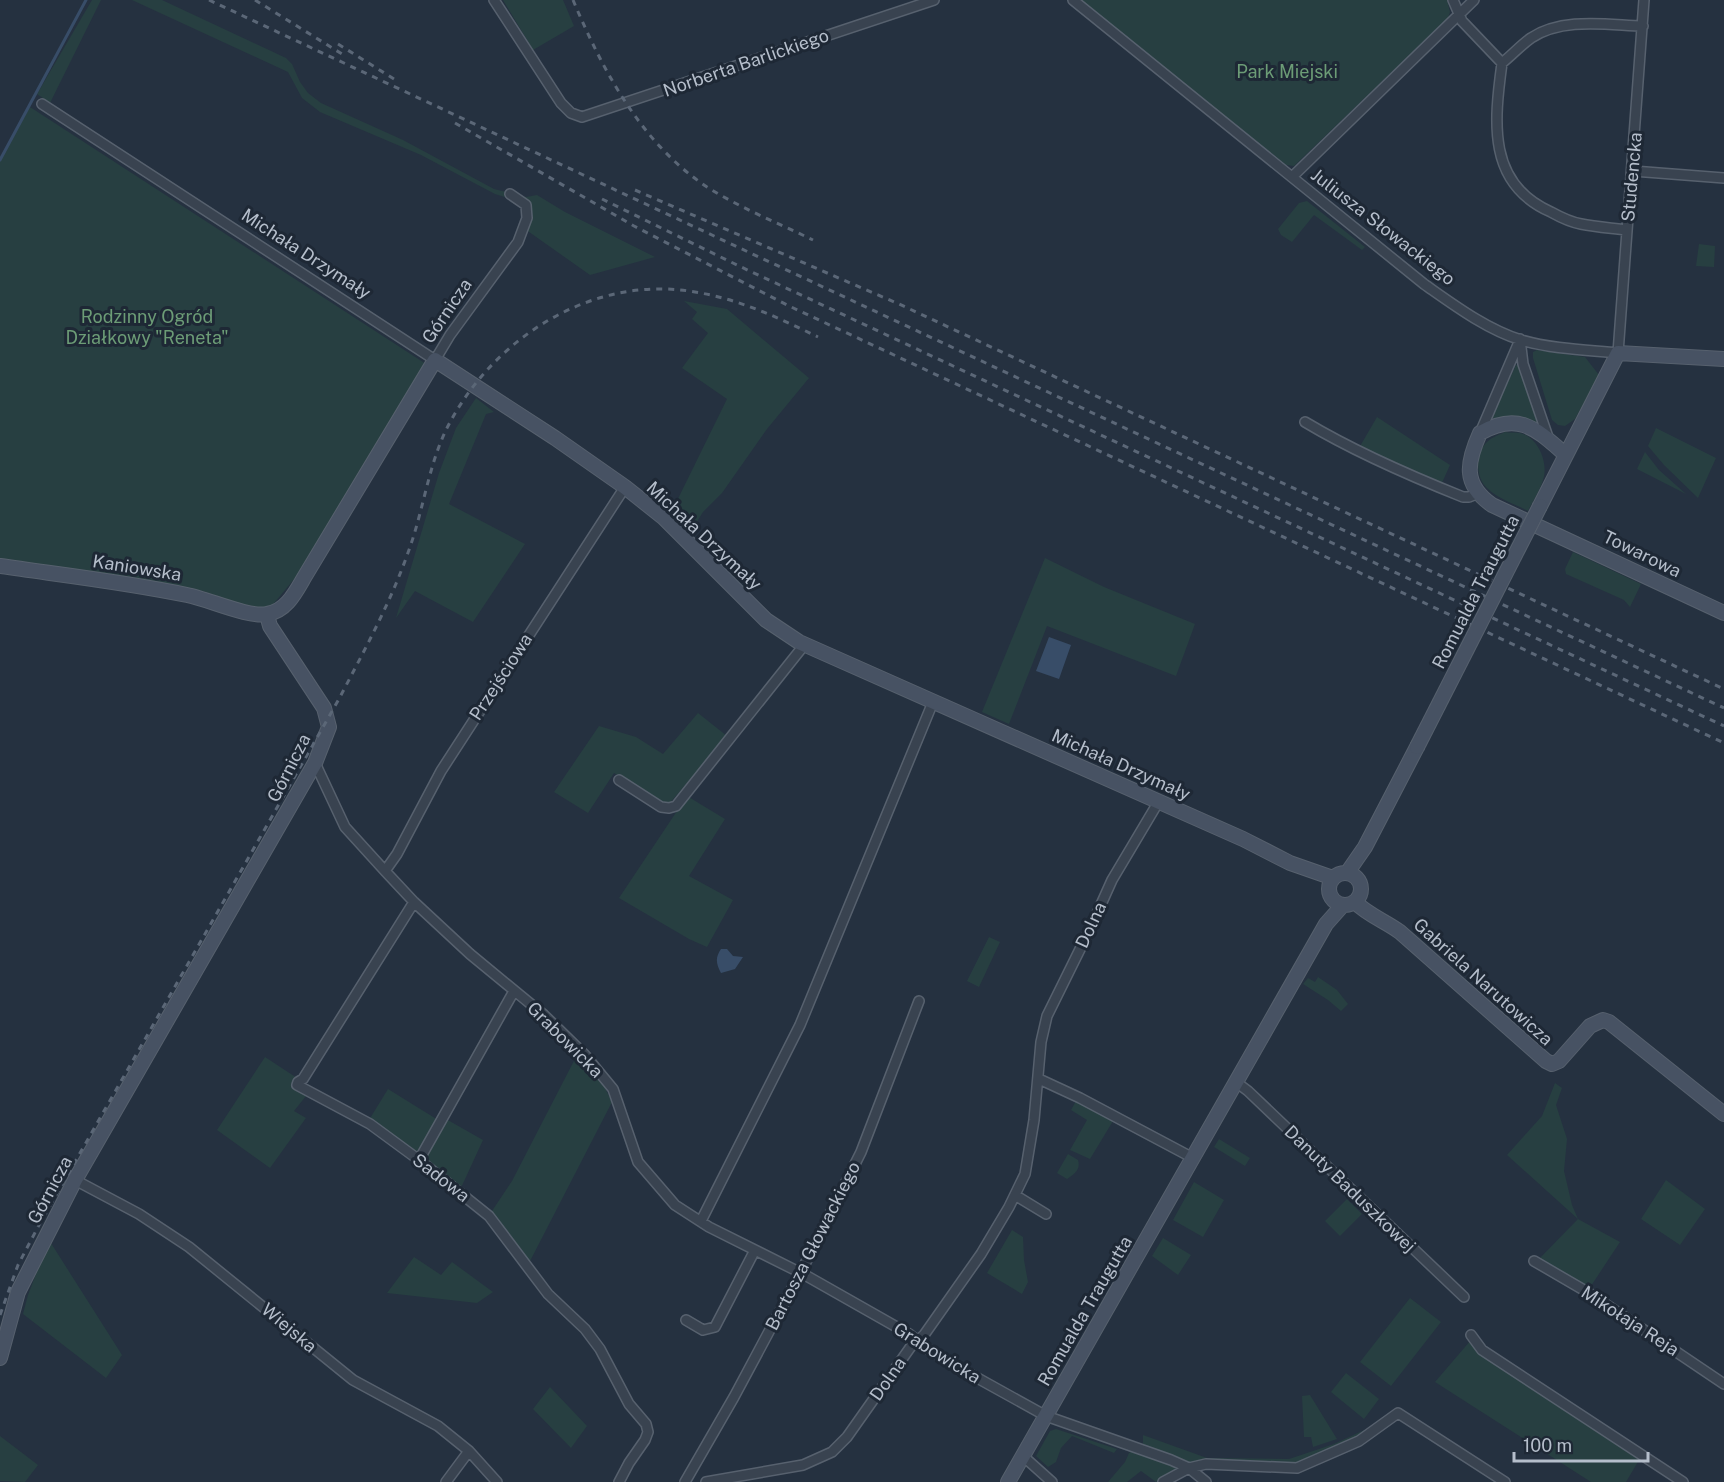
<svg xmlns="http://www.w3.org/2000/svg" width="1724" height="1482" font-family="'Public Sans',sans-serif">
<rect width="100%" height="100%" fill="#253140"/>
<path fill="#273f41" d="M92 0H101L50 103 37 94Z
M132 0H162L286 58 292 64 300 82 308 93 321 103 403 140 494 189 526 197 537 195 565 212 655 257 590 275 522 227 523 217 521 207 508 198 495 194 421 155 320 112 302 98 288 72Z
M503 0H563L574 26 533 50Z
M1081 0H1447L1450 12 1448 18 1294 166 1286 165Z
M30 107 426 364 300 572 265 614 203 591 0 559V158Z
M1307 201 1365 247 1362 250 1314 215 1292 242 1281 235 1278 229 1299 203Z
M1699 244 1715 246 1714 267 1696 266Z
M684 301 727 309 809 378 767 429 722 493 703 512 690 533 670 515 727 399 682 368 708 333 692 319 697 312Z
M1537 350 1585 357 1599 375 1575 419 1565 426 1558 425 1552 420 1533 358V352Z
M1516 365H1520L1538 424C1521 417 1507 415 1490 420Z
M476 398 494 412 486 414 449 504 525 544 473 622 415 591 396 618 439 473 456 428Z
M1377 417 1450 465 1441 485 1359 448Z
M1656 428 1716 458 1698 498 1664 465 1648 446Z
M1505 432C1510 433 1515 432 1520 433 1538 437 1549 463 1543 480 1540 490 1533 501 1528 511 1515 504 1498 499 1487 488 1476 478 1475 456 1485 444 1490 438 1498 435 1505 432Z
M1645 452 1659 470 1686 494 1637 469Z
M1573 552 1641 584 1630 607 1624 600 1566 574 1565 569Z
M1045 558 1104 587 1195 624 1176 676 1047 626 1009 724 982 712Z
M698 713 727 736 669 804H661L614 773 588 813 554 792 599 726 636 737 663 754Z
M687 796 725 819 689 876 733 900 707 947 689 939 619 898Z
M989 937 1000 942 979 987 967 981Z
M1318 977 1337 990 1348 1004 1341 1011 1328 1000 1303 984 1308 978 1315 982Z
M577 1055 604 1086 612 1102 528 1265 490 1214 512 1181Z
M265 1057 297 1078 291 1087 306 1096 294 1111 306 1118 270 1168 217 1130Z
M1555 1083 1562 1088 1556 1105 1567 1139 1564 1171 1572 1205 1578 1219 1620 1242 1589 1289 1539 1259 1578 1219 1507 1155 1542 1116Z
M388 1089 438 1120 419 1153H414L369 1120Z
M1076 1101 1113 1121 1090 1159 1070 1150 1087 1120 1071 1110Z
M446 1119 483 1140 460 1190 427 1163 424 1157Z
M1219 1139 1250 1158 1245 1166 1214 1147Z
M1068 1154 1078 1160C1081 1170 1074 1174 1067 1179L1057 1173Z
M1666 1180 1705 1209 1680 1245 1641 1219Z
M1194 1182 1224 1200 1203 1237 1173 1220Z
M1347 1199 1362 1214 1340 1236 1325 1221Z
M1012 1230 1023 1237 1024 1260 1028 1282 1022 1294 987 1273Z
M1163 1238 1191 1255 1178 1275 1152 1256Z
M49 1240 122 1355 106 1378 23 1314 28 1295Z
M414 1257 441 1275 452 1262 493 1292 477 1303 387 1293Z
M1410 1298 1441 1322 1391 1386 1360 1362Z
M1471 1340 1479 1353 1639 1460 1626 1482H1591L1435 1382Z
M1346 1373 1379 1399 1364 1419 1331 1392Z
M550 1387 587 1426 571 1448 533 1409Z
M1310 1395 1337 1439 1313 1447 1311 1437H1304L1302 1396Z
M1373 1426 1347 1442 1305 1462 1274 1465 1193 1464 1143 1444V1435L1207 1458 1289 1459 1334 1444Z
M1056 1429 1117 1449 1114 1453 1072 1436 1061 1448 1056 1462 1048 1467 1036 1456 1050 1431Z
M0 1436 38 1465 25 1482 0 1481Z
M1133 1451 1177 1466 1174 1472 1156 1482 1141 1471 1127 1482H1108L1125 1462 1129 1453Z"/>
<path fill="#384d68" d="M1049 637 1071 645 1059 679 1036 671Z
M721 949H727L733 956 743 957 735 969 721 973C716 963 715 958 721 949Z"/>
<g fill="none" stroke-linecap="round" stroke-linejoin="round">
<path stroke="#384d68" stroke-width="3" d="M0 160 86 0"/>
<g stroke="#57616e" stroke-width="12">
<path id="street" d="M494 0 561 103 571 113 582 117 934 0
M1073 0 1424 284C1454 305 1486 329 1521 340 1552 349 1586 350 1618 353L1644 0
M1453 0 1462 21 1502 63
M42 104 435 360 450 335 518 242 527 218 526 205 510 194
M1633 171 1724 178
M1292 177 1474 0
M1627 230C1612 228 1596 227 1581 224 1570 222 1560 217 1551 212 1487 184 1494 122 1502 63 1512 55 1521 45 1531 38 1563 17 1607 25 1643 26
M1520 339 1523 364 1549 440
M1305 422C1355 452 1408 475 1463 497H1469L1479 493
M1480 433 1519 342
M315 763 345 827 385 871 414 902 470 954 544 1015 585 1055 613 1089 638 1162 675 1205 709 1227 805 1275 909 1334 926 1348 972 1375 1046 1416 1171 1460 1189 1468 1206 1482
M619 780 661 807 669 808 676 806 805 644
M385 871 397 854 441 771 625 487
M414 902 303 1079 298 1082 297 1085 370 1124 419 1160 489 1216 548 1294 585 1329 600 1349 629 1404 646 1424 648 1432 645 1440 629 1463 619 1482
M1039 1079 1080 1098 1193 1158
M1236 1082 1248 1091 1464 1297
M419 1160 514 991
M75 1180 139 1214 189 1247 353 1380 438 1426 469 1451 497 1482
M1015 1195 1046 1214
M701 1221 800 1025 933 702
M1534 1261 1589 1293 1724 1384
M686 1320 703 1330 715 1327 755 1250
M1471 1335 1482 1350 1683 1482
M1023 1456 1052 1482
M446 1482 469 1451
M685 1482 734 1397 803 1268 861 1152 919 1001
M706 1482 803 1465 832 1452 847 1437 912 1345 924 1335 981 1254 1009 1207 1025 1174 1034 1120 1041 1042 1047 1016 1090 929 1112 880 1159 801
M1163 1482 1189 1468 1206 1464 1297 1468 1359 1441 1398 1413 1505 1482"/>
</g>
<g stroke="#57616e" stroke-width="16">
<path id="secondary" d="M1566 455C1536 429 1519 411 1480 433 1467 462 1462 484 1492 505L1724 613
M1540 506 1618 353 1724 359
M0 566C62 575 125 582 187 595 208 599 249 618 267 614 287 611 296 591 305 576L435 360 555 438 625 487 664 518 766 620 799 642 1243 839 1290 863 1333 878
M1329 889a16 16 0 1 1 32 0a16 16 0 1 1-32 0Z
M1347 873 1365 847 1417 747
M1355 902C1368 915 1385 921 1400 932L1546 1061 1552 1064 1559 1061 1590 1026 1603 1020 1609 1022 1724 1114
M0 1358 18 1292 75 1180 315 763 329 727 324 708 270 626 267 615
M1008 1482 1326 924 1342 906"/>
</g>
<use href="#street" stroke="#394350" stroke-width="9"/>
<use href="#secondary" stroke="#475263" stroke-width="14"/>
<path stroke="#5b6777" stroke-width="3" stroke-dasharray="6 6" stroke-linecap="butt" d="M209 0 1724 708
M255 0 342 54
M573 0C603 71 641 143 707 187 740 208 778 223 813 240
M338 44 394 79
M455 123 634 226 787 305 1724 743
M635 190 899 304 1724 689
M602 199 739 266 1724 726
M0 1315 18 1265 39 1225 339 699C365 649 392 600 410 547 424 507 429 463 448 426 494 337 594 274 695 292 739 299 779 318 818 337"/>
<g stroke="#57616e" stroke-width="16" stroke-linecap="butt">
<path id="secondary-bridge" d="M1417 747 1540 506"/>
</g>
<use href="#secondary-bridge" stroke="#475263" stroke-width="14"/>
</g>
<g text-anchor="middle" stroke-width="6" stroke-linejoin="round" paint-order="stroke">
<g font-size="18" fill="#b5becb" stroke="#1e2835">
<text transform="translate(746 63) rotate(-19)" y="6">Norberta Barlickiego</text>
<text transform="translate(1632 177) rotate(-85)" y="6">Studencka</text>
<text transform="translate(1383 227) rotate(38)" y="6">Juliusza Słowackiego</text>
<text transform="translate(306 254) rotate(33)" y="6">Michała Drzymały</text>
<text transform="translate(447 311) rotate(-56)" y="6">Górnicza</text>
<text transform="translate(704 536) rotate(43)" y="6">Michała Drzymały</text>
<text transform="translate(1642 554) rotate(26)" y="6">Towarowa</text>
<text transform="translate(137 568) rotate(9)" y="6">Kaniowska</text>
<text transform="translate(1476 592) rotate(-63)" y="6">Romualda Traugutta</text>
<text transform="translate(501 677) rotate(-57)" y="6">Przejściowa</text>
<text transform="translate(1121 765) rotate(24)" y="6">Michała Drzymały</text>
<text transform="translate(289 768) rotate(-63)" y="6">Górnicza</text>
<text transform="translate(1091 925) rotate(-65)" y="6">Dolna</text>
<text transform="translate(1483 982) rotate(42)" y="6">Gabriela Narutowicza</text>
<text transform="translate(565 1040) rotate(45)" y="6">Grabowicka</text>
<text transform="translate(441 1178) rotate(38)" y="6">Sadowa</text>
<text transform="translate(1350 1189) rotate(44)" y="6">Danuty Baduszkowej</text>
<text transform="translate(50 1190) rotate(-62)" y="6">Górnicza</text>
<text transform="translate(813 1246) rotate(-63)" y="6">Bartosza Głowackiego</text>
<text transform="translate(1085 1311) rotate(-60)" y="6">Romualda Traugutta</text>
<text transform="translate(1630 1321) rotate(33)" y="6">Mikołaja Reja</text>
<text transform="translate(289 1328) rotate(40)" y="6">Wiejska</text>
<text transform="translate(937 1353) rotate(32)" y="6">Grabowicka</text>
<text transform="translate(888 1379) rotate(-55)" y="6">Dolna</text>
</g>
<g font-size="18" fill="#6c9c76" stroke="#1e2835">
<text x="1287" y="78">Park Miejski</text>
<text x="147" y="323">Rodzinny Ogród<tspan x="147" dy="21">Działkowy "Reneta"</tspan></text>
</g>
</g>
<path d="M1514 1452v9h134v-9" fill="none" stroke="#b5becb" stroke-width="3"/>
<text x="1523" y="1452" font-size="18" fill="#b5becb" stroke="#1e2835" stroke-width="4.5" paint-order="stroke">100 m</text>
</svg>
